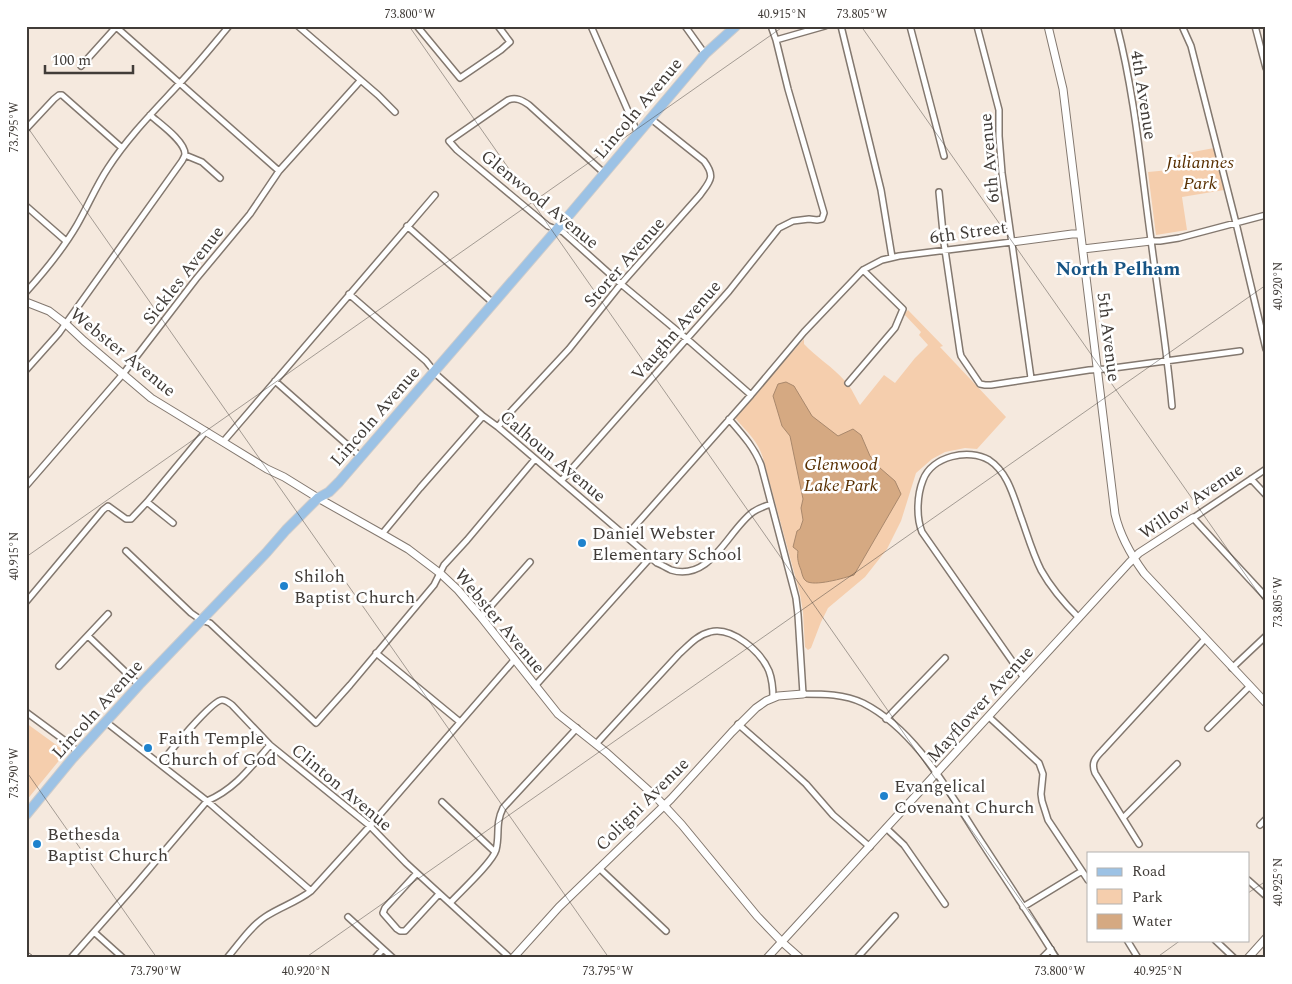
<svg xmlns="http://www.w3.org/2000/svg" width="1292" height="984" font-family="Spectral,serif">
<rect width="100%" height="100%" fill="#f5e9de"/>
<path fill="#f5cead" d="M1214 148 1224 190 1182 197 1187 230 1156 235 1148 172 1180 169 1177 155Z
M908 310 943 346 940 347 1006 417 977 449 965 448 945 452 932 459 916 473 901 521 887 549 865 577 828 608 821 622 811 648 808 650 805 647 803 612 800 594 763 458C758 441 747 432 736 419L735 415 804 339V344C816 357 833 367 845 381 852 388 855 397 860 405L884 375 895 383 915 358 928 345 919 335 921 332 904 314Z
M26 723 66 752 26 801Z"/>
<path fill="#d5a982" stroke="#a9886c" d="M786 382 794 386 812 416 838 436 853 429 861 435 870 456 880 468 895 481 901 494 854 575C844 578 814 587 806 581 803 579 802 574 801 570 798 563 797 558 798 551L793 547 797 531 800 529 803 520 801 508 803 499 790 436 782 426 773 396 778 384Z"/>
<g fill="none" stroke-linecap="round" stroke-linejoin="round">
<g stroke="#83786f" stroke-width="8">
<path id="minor" d="M115 26 279 171
M298 26 378 95 395 112
M417 26 460 78 501 50 510 42 498 26
M591 26 638 134
M685 26 705 54
M841 26 881 190 892 257
M910 26 944 156
M977 26 999 110V136L1002 173 1031 378
M1117 26C1135 96 1141 168 1151 240 1158 295 1167 350 1172 406
M1182 26 1191 46 1236 223 1266 349
M1255 26 1266 68
M776 40 825 26
M81 66 117 26
M26 129 54 99 59 95H62L122 148
M185 155 202 162 220 178
M604 173 529 105C522 100 516 97 508 100L449 141 457 150 548 226 563 232 621 284 687 339 751 395
M939 192 944 243 960 352 961 356 980 384 985 385H991L1089 370 1106 369 1240 351
M26 206 66 241
M407 226 493 303
M1151 241H1160L1179 238 1266 215
M26 292C45 271 63 249 77 225 88 206 96 186 108 168 128 137 154 111 179 84 197 65 213 45 229 26
M349 294 426 361 438 376 483 416 498 427 657 563C662 565 667 568 671 570 711 582 728 530 753 512 759 508 765 506 771 504
M26 370 59 333 182 161C183 159 185 156 185 154 185 141 159 123 150 115
M275 381 360 456
M848 383 895 328 903 309 863 270
M729 419C742 434 754 447 761 465L796 598 798 615 803 694C824 694 844 694 863 703 918 731 951 796 984 846 1008 883 1033 920 1056 958
M498 427 504 419 569 349 621 284 700 195C710 181 716 177 704 161L650 118
M223 442 435 195
M1266 469 1193 518 1266 597
M1251 479 1266 495
M561 481 729 291 779 228 793 221 809 219 817 220 822 219 824 213 788 89 776 40 771 26
M26 486 123 374 196 279 250 214 279 171 360 81
M147 502 173 523
M382 534 420 488 483 416
M626 536 751 395 804 332 863 270 882 260 899 256 1012 242
M126 551 191 613 201 620 210 623 316 723 350 685 434 585 444 565 467 540 535 459
M26 602 103 510 108 506 126 519H131L147 502 206 431
M481 617 530 562
M88 636 139 685
M376 653 460 722
M59 666 108 614
M1232 668 1266 636
M1024 678 922 532C916 517 917 495 923 480 932 456 969 448 989 460 1009 473 1014 499 1022 520 1028 537 1033 554 1041 570 1051 588 1064 603 1079 618
M535 686 650 558
M26 712 72 746 77 753
M989 717 1039 763 1043 774 1041 794 1042 801 1048 820 1088 880
M886 719 945 658
M106 722 207 801 311 891
M738 724 785 765 806 784 833 815 870 847
M1208 728 1250 686
M596 744 679 654C688 646 697 635 710 632 732 626 761 652 769 671 772 679 773 688 773 698
M160 764C168 754 212 700 222 700 226 700 229 703 232 705L270 745 370 826 406 863 510 958
M442 802 495 852
M1123 818 1177 764
M1260 825 1266 819
M886 828 904 845 945 904
M1139 844 1095 773C1091 763 1095 758 1102 751L1205 639
M599 868 666 931
M417 873 385 908 383 913 397 929 400 931H405L439 894
M1248 880 1266 896
M450 903C460 892 492 863 496 850 500 835 495 824 503 808L577 728
M1023 907 1082 871
M348 917 393 958
M94 932 123 958
M1127 940 1138 958
M1215 940 1234 958
M71 958 132 889 207 801C235 789 250 768 270 745
M227 958C239 944 250 927 265 917 280 907 297 902 311 891L370 826 515 659
M375 958 383 949
M857 958 895 916
M1042 958 1051 949"/>
</g>
<g stroke="#83786f" stroke-width="9">
<path id="tertiary" d="M1048 26 1063 89 1115 514C1120 536 1131 555 1144 573L1266 703
M1012 242 1072 234H1080
M1083 249 1151 241
M26 302 49 311 66 324 84 341 151 398 223 442 267 469 284 477 318 498 382 534 408 549 441 574 458 590 481 617 558 714 607 753 657 798 682 825 757 916 782 942 800 958
M26 956 29 958
M513 958 559 907 671 799 732 732 756 708 766 701 778 696 803 694
M767 958 1129 563 1139 553 1193 518
M1248 958 1266 938"/>
</g>
<g stroke="#cecccb" stroke-width="11">
<path id="primary" d="M26 815 72 759 139 685 266 553 286 530 318 498 329 492 339 482 565 220 705 54 736 26"/>
</g>
<use href="#minor" stroke="#fff" stroke-width="5"/>
<use href="#tertiary" stroke="#fff" stroke-width="7"/>
<use href="#primary" stroke="#9cc2e5" stroke-width="9"/>
</g>
<path fill="none" stroke="#413c38" stroke-width="1" stroke-opacity="0.45" d="M409 26 1061 958M861 26 1266 604M26 125 609 958M26 557 784 26M26 771 157 958M1248 893 1266 881M305 958 1266 285M1156 958 1181 940"/>
<g fill="#1e82cd" stroke="#fff" stroke-width="2">
<circle cx="582" cy="543" r="5"/>
<circle cx="284" cy="586" r="5"/>
<circle cx="148" cy="748" r="5"/>
<circle cx="884" cy="796" r="5"/>
<circle cx="37" cy="844" r="5"/>
</g>
<g text-anchor="middle" stroke-width="5" stroke-linejoin="round" paint-order="stroke">
<g font-size="18" fill="#413c38" stroke="#fff">
<text transform="translate(1144 95) rotate(81)" y="6">4th Avenue</text>
<text transform="translate(638 108) rotate(-50)" y="6">Lincoln Avenue</text>
<text transform="translate(989 158) rotate(-95)" y="6">6th Avenue</text>
<text transform="translate(540 199) rotate(39)" y="6">Glenwood Avenue</text>
<text transform="translate(968 232) rotate(-8)" y="6">6th Street</text>
<text transform="translate(624 262) rotate(-49)" y="6">Storer Avenue</text>
<text transform="translate(183 275) rotate(-52)" y="6">Sickles Avenue</text>
<text transform="translate(676 330) rotate(-49)" y="6">Vaughn Avenue</text>
<text transform="translate(1109 337) rotate(83)" y="6">5th Avenue</text>
<text transform="translate(123 352) rotate(39)" y="6">Webster Avenue</text>
<text transform="translate(375 416) rotate(-49)" y="6">Lincoln Avenue</text>
<text transform="translate(553 456) rotate(40)" y="6">Calhoun Avenue</text>
<text transform="translate(1191 501) rotate(-34)" y="6">Willow Avenue</text>
<text transform="translate(500 621) rotate(50)" y="6">Webster Avenue</text>
<text transform="translate(980 704) rotate(-48)" y="6">Mayflower Avenue</text>
<text transform="translate(97 709) rotate(-48)" y="6">Lincoln Avenue</text>
<text transform="translate(342 787) rotate(40)" y="6">Clinton Avenue</text>
<text transform="translate(642 804) rotate(-45)" y="6">Coligni Avenue</text>
</g>
<g font-size="18" font-style="italic" fill="#582f00" stroke="#fff">
<text x="1200" y="168">Juliannes<tspan x="1200" dy="21">Park</tspan></text>
<text x="841" y="470">Glenwood<tspan x="841" dy="21">Lake Park</tspan></text>
</g>
<g font-size="18" fill="#413c38" stroke="#fff" text-anchor="start">
<text x="592" y="539">Daniel Webster<tspan x="592" dy="21">Elementary School</tspan></text>
<text x="294" y="582">Shiloh<tspan x="294" dy="21">Baptist Church</tspan></text>
<text x="158" y="744">Faith Temple<tspan x="158" dy="21">Church of God</tspan></text>
<text x="894" y="792">Evangelical<tspan x="894" dy="21">Covenant Church</tspan></text>
<text x="47" y="840">Bethesda<tspan x="47" dy="21">Baptist Church</tspan></text>
</g>
<g font-size="19" font-weight="bold" fill="#165383" stroke="#fff">
<text x="1118" y="275">North Pelham</text>
</g>
</g>
<rect width="1292" height="984" fill="none" stroke="#ffffff" stroke-width="55"/>
<rect x="1087" y="852" width="162" height="90" fill="#ffffff" stroke="#b3b1af"/>
<rect x="1097" y="868" width="25" height="8" fill="#9cc2e5" stroke="#b3b1af"/>
<text x="1132" y="876" font-size="15" fill="#413c38">Road</text>
<rect x="1097" y="889" width="25" height="15" fill="#f5cead" stroke="#b3b1af"/>
<text x="1132" y="902" font-size="15" fill="#413c38">Park</text>
<rect x="1097" y="914" width="25" height="15" fill="#d5a982" stroke="#b3b1af"/>
<text x="1132" y="926" font-size="15" fill="#413c38">Water</text>
<path d="M45 65v8h88v-8" fill="none" stroke="#413c38" stroke-width="2.5"/>
<text x="52" y="65" font-size="15" fill="#413c38" stroke="#ffffff" stroke-width="4" paint-order="stroke">100 m</text>
<rect x="28" y="28" width="1236" height="928" fill="none" stroke="#413c38" stroke-width="2"/>
<g font-size="12" text-anchor="middle" fill="#413c38">
<text x="410" y="18">73.800°W</text>
<text x="782" y="18">40.915°N</text>
<text x="862" y="18">73.805°W</text>
<text transform="translate(14 127) rotate(-90)" y="4">73.795°W</text>
<text transform="translate(1278 286) rotate(-90)" y="4">40.920°N</text>
<text transform="translate(14 556) rotate(-90)" y="4">40.915°N</text>
<text transform="translate(1278 602) rotate(-90)" y="4">73.805°W</text>
<text transform="translate(14 773) rotate(-90)" y="4">73.790°W</text>
<text transform="translate(1278 882) rotate(-90)" y="4">40.925°N</text>
<text x="156" y="975">73.790°W</text>
<text x="306" y="975">40.920°N</text>
<text x="608" y="975">73.795°W</text>
<text x="1060" y="975">73.800°W</text>
<text x="1158" y="975">40.925°N</text>
</g>
</svg>
